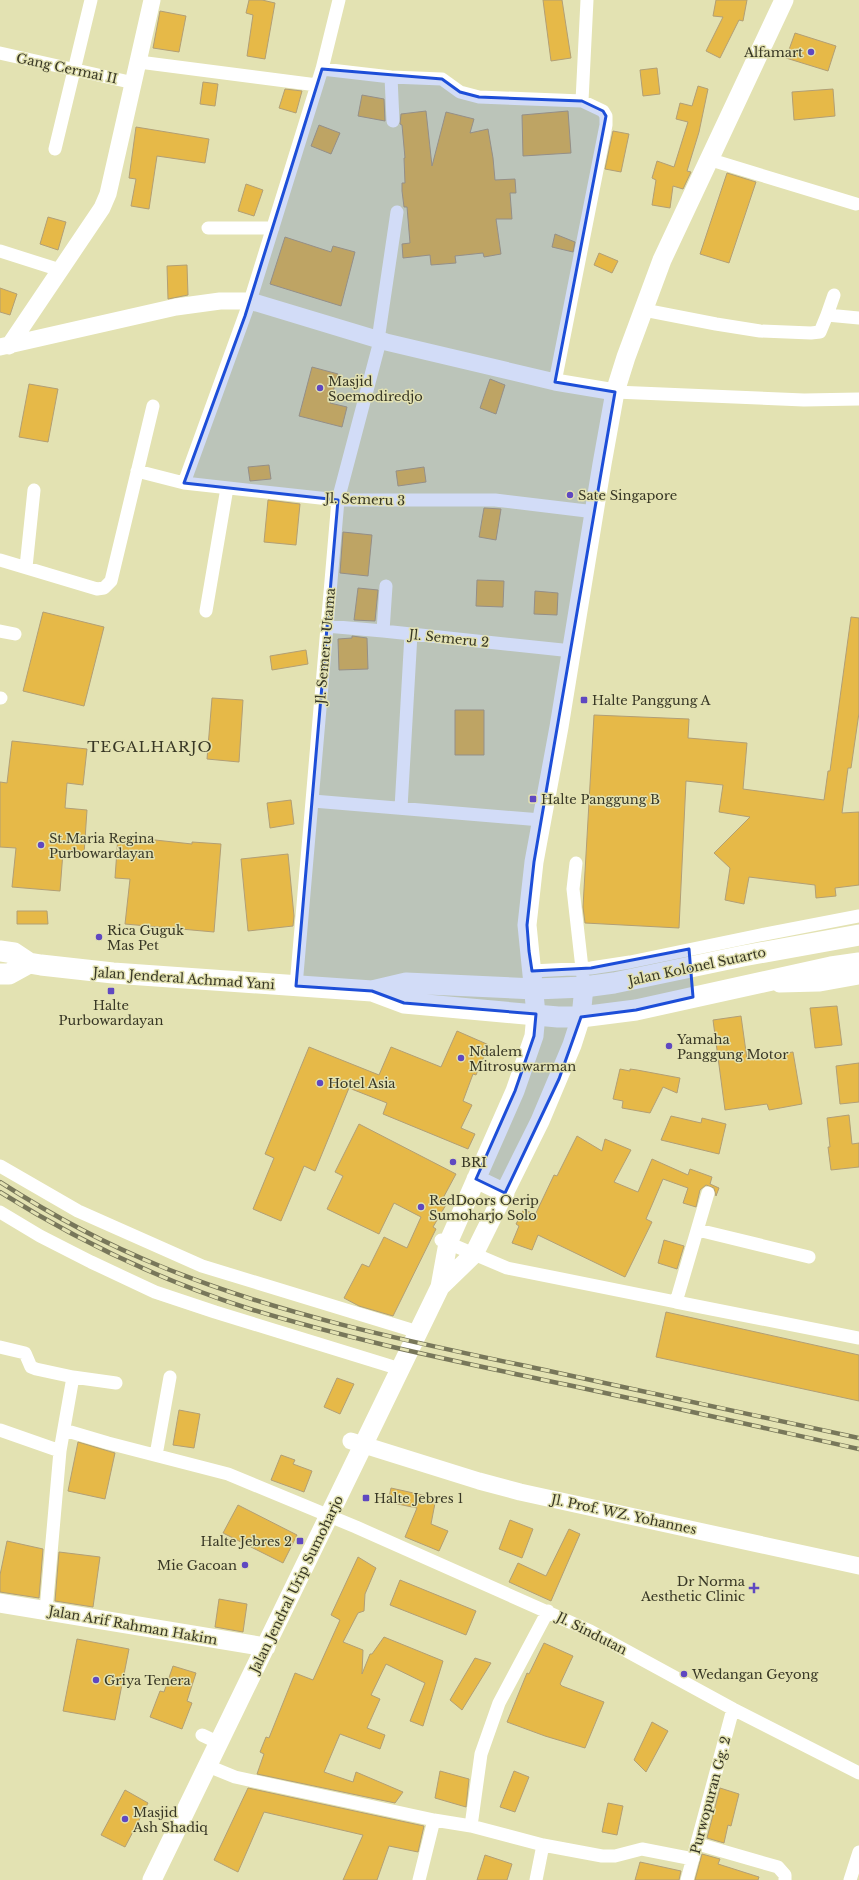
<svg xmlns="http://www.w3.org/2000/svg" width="859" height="1880" font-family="'Libre Baskerville',serif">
<rect width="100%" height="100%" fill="#e3e2b2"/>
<path fill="#e6b948" stroke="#b29f75" d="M249 0H262L275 3 265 59 247 56 253 15 246 13Z
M543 0H562L571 58 551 61Z
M716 0H747L743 21 739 20 720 58 706 51 723 17 713 16Z
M160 11 186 16 179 52 153 48Z
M795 33 836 46 828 71 786 58Z
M657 68 660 94 643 96 640 70Z
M203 82 218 84 215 106 200 104Z
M698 86 708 89 699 132 687 171 691 172 683 189 673 186 670 208 652 205 656 180 652 178 657 161 674 167 688 122 676 119 680 103 692 106Z
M285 89 302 91 296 113 279 108Z
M833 89 835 116 794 120 792 92Z
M362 95 384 99 385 121 358 116Z
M426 111 432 166 446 112 474 119 470 133 488 129 493 158 495 180 515 179 516 193H510L512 219H496L501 254 484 257 483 253 455 256 456 263 431 265 430 255 403 258 402 244 410 243 407 207H404L402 191V183H405L404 158H405L402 125 400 124 401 114Z
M568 111 571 153 523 156 522 115Z
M319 125 340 133 331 154 311 146Z
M136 127 209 139 205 163 157 156 149 209 131 206 136 179 129 178Z
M613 131 629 134 621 172 605 169Z
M727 173 756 182 729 263 700 254Z
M246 184 263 190 254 216 238 211Z
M48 217 66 222 58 250 40 244Z
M555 234 575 242 573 252 552 247Z
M285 237 331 252 333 246 355 252 341 306 270 284Z
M599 253 618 261 612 273 594 265Z
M187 265 188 295 168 299 167 266Z
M0 288 17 294 10 315 0 312Z
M312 367 338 374 330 403 347 407 342 427 299 416Z
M490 379 505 385 496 414 480 408Z
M29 384 58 389 48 442 19 437Z
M269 465 271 479 250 481 248 467Z
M424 467 426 482 398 486 396 471Z
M268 500 300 504 296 545 264 542Z
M484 508 501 509 496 540 479 537Z
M343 532 372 535 368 576 340 573Z
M477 580 504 581 503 607 476 606Z
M358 588 378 590 375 621 354 620Z
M535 591 558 593 557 615 534 614Z
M43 612 104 627 84 706 23 691Z
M851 617 859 618V713L851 768H848L842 813 859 812V885L835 888 836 896 816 898 815 885 749 877 744 904 725 900 730 868 714 853 750 817 719 812 723 785 686 781 679 928 585 923 583 907 594 715 689 719 688 738 747 743 743 789 824 800 828 771H830Z
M352 636 367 638 368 669 339 670 338 639 352 638Z
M306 650 308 664 272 670 270 656Z
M212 698 243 700 239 762 207 759Z
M455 710H484V755H455Z
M12 741 87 749 83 785 67 783 65 808 87 810 84 854 63 852 60 891 12 887 16 848 0 847V782L7 783Z
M291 800 294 824 270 828 267 803Z
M118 836 192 844V842L221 844 214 932 125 924 130 879 115 878Z
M288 854 294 916 293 926 248 931 241 859Z
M17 911H47L48 924H17Z
M837 1006 842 1045 815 1048 810 1008Z
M741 1016 747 1059 793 1052 802 1104 769 1110 767 1104 725 1110 713 1020Z
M457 1031 489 1045 476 1075 473 1074 463 1101 472 1105 461 1128 475 1134 468 1149 383 1114 387 1103 349 1088 315 1171 304 1166 281 1221 253 1209 274 1158 265 1154 309 1047 379 1075 391 1047 441 1067Z
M859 1063V1102L840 1104 836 1066Z
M620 1069 630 1071V1069L637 1070 680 1078 677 1093 663 1087 650 1113 622 1108 623 1101 613 1099Z
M849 1115 852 1144 859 1143V1167L831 1170 828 1147H830L827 1118Z
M671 1116 701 1123 702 1118 726 1124 719 1154 661 1140Z
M359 1124 456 1174 442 1200 447 1203 433 1227 436 1229 393 1316 359 1306 344 1298 362 1264 369 1267 384 1237 407 1248 421 1217 394 1203 379 1234 327 1209 343 1176 335 1172Z
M577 1136 602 1151 605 1139 631 1150 614 1182 638 1192 652 1159 688 1175 690 1169 712 1177 710 1184 719 1188 716 1196 714 1188 706 1185 700 1190 696 1207 683 1203 688 1188 663 1179 646 1219 652 1222 625 1277 538 1235 532 1250 512 1243 519 1226 516 1224 524 1209 535 1215 554 1175 557 1176Z
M664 1240 684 1246 677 1269 658 1263Z
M666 1312 859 1355V1401L656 1357Z
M337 1378 354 1384 340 1414 324 1407Z
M179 1410 200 1414 194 1448 173 1445Z
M78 1442 115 1453 105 1499 68 1491Z
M281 1455 295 1460 293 1464 312 1471 304 1492 271 1480Z
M391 1488 436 1498 431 1524 448 1531 439 1551 405 1537 417 1508 388 1502Z
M238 1505 297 1535 283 1563 223 1533Z
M510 1520 533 1529 522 1558 499 1549Z
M569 1529 580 1534 551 1601 509 1582 518 1563 546 1576Z
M7 1541 43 1549 39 1598 0 1592V1575Z
M59 1552 100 1557 93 1607 55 1601Z
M358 1557 376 1568 365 1594 364 1611 358 1613 343 1642 363 1650 362 1674 370 1654H372L384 1637 443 1661 423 1726 410 1721 425 1683 386 1664 371 1695 380 1699 367 1728 385 1735 380 1749 340 1734 324 1772 353 1782 356 1772 403 1792 395 1803 257 1774 264 1754 260 1752 266 1737 269 1738 295 1673 313 1680 340 1620 331 1615Z
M400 1580 476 1611 466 1635 390 1605Z
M219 1599 247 1604 243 1632 215 1627Z
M77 1639 129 1649 115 1720 63 1711Z
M544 1643 573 1656 560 1684 562 1686 604 1702 585 1748 545 1736 507 1722 527 1673 529 1674Z
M475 1658 491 1663 462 1710 450 1700Z
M173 1666 196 1673 187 1701 192 1703 182 1729 150 1717 160 1691 164 1692Z
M652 1722 668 1731 646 1772 634 1760Z
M440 1771 469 1779 466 1807 435 1798Z
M514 1771 529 1777 515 1812 500 1807Z
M248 1788 424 1826 418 1852 389 1846 377 1880H343L363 1835 264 1812 238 1872 214 1860Z
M720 1788 739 1794 731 1826 728 1825 724 1843 707 1838Z
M125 1790 148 1803 125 1847 101 1835Z
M608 1803 623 1806 617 1835 602 1832Z
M702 1854 720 1859 718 1864 759 1877 758 1880H695Z
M485 1855 512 1864 507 1880H477Z
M640 1862 681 1871 679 1880H635Z"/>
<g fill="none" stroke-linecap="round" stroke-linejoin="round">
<path stroke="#fff" stroke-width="13" d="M0 53 134 83
M139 62 317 85
M322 69 391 77 442 79 460 92 479 97 582 101 603 111 606 116V125L555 382
M391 77 393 121
M582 101 587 0
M55 149 91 0
M708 159 856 204
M208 228H273
M0 251 60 270
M644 310 716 324 760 331 811 333 820 332 827 315 859 318
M827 315 834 295
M378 340 397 212
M615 392 804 400 859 399
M137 471 184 483 338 500H495L595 512
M184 483 250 301 322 69 339 0
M0 560 97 589 104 588 111 581 153 406
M26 567 34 490
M206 611 227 488
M326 626 383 631 572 651
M0 631 15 634
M383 631 386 586
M0 698H1
M313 801 541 820
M401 808 411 634
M576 863 573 889 583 977
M532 971 591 968 630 962 760 935 859 916
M296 986 338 500 380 341
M779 986 819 985 859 978
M0 1166 78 1211 202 1266 418 1332
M708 1193 676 1302 859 1338
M0 1212 40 1236 91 1262 155 1292 215 1312 400 1369
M698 1230 809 1257
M441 1240 507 1268 676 1302
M0 1347 25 1353 31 1367 36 1369 73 1377 116 1383
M0 1430 60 1451
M64 1430 108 1443 228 1474 356 1527 590 1631 733 1709 859 1773
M156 1455 170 1377
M46 1610 60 1451 73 1377
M202 1735 219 1743
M208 1766 235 1777 434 1820 471 1826 543 1845 602 1856H615L642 1849 693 1859
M471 1826 481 1754 499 1703 548 1611
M698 1844 778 1867 785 1875V1880
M419 1880 434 1820
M536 1880 543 1845
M687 1880 733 1709
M850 1880 859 1852"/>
<path stroke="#fff" stroke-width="17" d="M9 346 102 208 108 194 152 0
M0 347 176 307 220 301H250L386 342 555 382 615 392
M351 1441 479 1481 520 1492 859 1566"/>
<path stroke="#fff" stroke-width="19" d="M476 1179 505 1193
M440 1287 474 1254 540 1121 572 1045 581 1017 584 987
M0 1603 266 1647
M152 1880 440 1287 448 1243 515 1091 534 1036 536 1014 527 925 534 862 559 727 602 464 615 392 626 357 662 260 784 0"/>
<path stroke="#fff" stroke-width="21" d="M0 951 14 953 29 963 41 965 113 973 372 991 406 983 535 989 584 987 614 983 743 956 859 935
M0 974H9L29 963
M372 991 404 1003 558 1017H581L636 1010 831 967 859 963"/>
<g stroke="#78775a" stroke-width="4.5">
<path id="rail" d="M0 1182C50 1214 105 1244 160 1266 282 1316 412 1342 540 1369 647 1392 753 1415 859 1438
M0 1192C78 1241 162 1281 250 1309 351 1340 455 1361 558 1383 659 1404 759 1427 859 1449"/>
</g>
<use href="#rail" stroke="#e3e2b2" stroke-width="3" stroke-dasharray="9" stroke-linecap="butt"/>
</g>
<path fill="#1d4ed8" fill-opacity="0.2" stroke="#1d4ed8" stroke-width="3" stroke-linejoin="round" d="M322 69 442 79 460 92 479 97 582 101 603 111 606 116 555 382 615 392 534 862 527 925 529 951 532 971 591 968 689 949 693 997 636 1010 581 1017 559 1079 505 1193 476 1179 515 1091 534 1036 536 1014 404 1003 372 991 296 986 338 500 184 483 245 316Z"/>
<g fill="#5f48c1" stroke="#e3e2b2" stroke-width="1.5">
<circle cx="811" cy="52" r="4"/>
<circle cx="320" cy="388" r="4"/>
<circle cx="570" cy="495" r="4"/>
<rect x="580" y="696" width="8" height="8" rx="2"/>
<rect x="529" y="795" width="8" height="8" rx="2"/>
<circle cx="41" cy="845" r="4"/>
<circle cx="99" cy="937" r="4"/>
<rect x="107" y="987" width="8" height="8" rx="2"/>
<circle cx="669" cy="1046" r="4"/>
<circle cx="461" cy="1058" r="4"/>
<circle cx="320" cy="1083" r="4"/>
<circle cx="453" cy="1162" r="4"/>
<circle cx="421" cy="1207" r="4"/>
<rect x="362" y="1494" width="8" height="8" rx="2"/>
<rect x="296" y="1537" width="8" height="8" rx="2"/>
<circle cx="245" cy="1565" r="4"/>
<path d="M752 1582h4v4h4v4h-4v4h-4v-4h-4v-4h4z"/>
<circle cx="684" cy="1674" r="4"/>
<circle cx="96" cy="1680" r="4"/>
<circle cx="125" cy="1819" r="4"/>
</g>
<g text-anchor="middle" stroke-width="3" stroke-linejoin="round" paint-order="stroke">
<g font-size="13" fill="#383725" stroke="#e3e2b2" text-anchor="start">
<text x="803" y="57" text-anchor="end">Alfamart</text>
<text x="328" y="386">Masjid<tspan x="328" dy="15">Soemodiredjo</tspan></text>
<text x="578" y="500">Sate Singapore</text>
<text x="592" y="705">Halte Panggung A</text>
<text x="541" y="804">Halte Panggung B</text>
<text x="49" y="843">St.Maria Regina<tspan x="49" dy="15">Purbowardayan</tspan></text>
<text x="107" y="935">Rica Guguk<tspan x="107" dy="15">Mas Pet</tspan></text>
<text x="111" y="1010" text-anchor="middle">Halte<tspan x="111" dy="15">Purbowardayan</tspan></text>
<text x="677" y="1044">Yamaha<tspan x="677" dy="15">Panggung Motor</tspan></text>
<text x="469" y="1056">Ndalem<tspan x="469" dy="15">Mitrosuwarman</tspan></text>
<text x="328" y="1088">Hotel Asia</text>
<text x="461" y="1167">BRI</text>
<text x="429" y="1205">RedDoors Oerip<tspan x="429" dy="15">Sumoharjo Solo</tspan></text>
<text x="374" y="1503">Halte Jebres 1</text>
<text x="292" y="1546" text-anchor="end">Halte Jebres 2</text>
<text x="237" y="1570" text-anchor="end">Mie Gacoan</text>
<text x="745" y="1586" text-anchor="end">Dr Norma<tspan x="745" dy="15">Aesthetic Clinic</tspan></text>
<text x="692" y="1679">Wedangan Geyong</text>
<text x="104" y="1685">Griya Tenera</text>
<text x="133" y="1817">Masjid<tspan x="133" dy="15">Ash Shadiq</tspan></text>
</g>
<g font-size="13" fill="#383725" stroke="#e3e2b2">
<text transform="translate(67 68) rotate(12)" y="5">Gang Cermai II</text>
<text transform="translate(365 499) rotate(2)" y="5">Jl. Semeru 3</text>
<text transform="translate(449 638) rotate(6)" y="5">Jl. Semeru 2</text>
<text transform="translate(325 646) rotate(-85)" y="5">Jl. Semeru Utama</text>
<text transform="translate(697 966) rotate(-12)" y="5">Jalan Kolonel Sutarto</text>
<text transform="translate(184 978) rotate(4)" y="5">Jalan Jenderal Achmad Yani</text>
<text transform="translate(624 1514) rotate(12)" y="5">Jl. Prof. WZ. Yohannes</text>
<text transform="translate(296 1584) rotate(-64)" y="5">Jalan Jendral Urip Sumoharjo</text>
<text transform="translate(133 1625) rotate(10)" y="5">Jalan Arif Rahman Hakim</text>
<text transform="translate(592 1633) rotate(27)" y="5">Jl. Sindutan</text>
<text transform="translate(710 1795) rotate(-75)" y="5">Purwopuran Gg. 2</text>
</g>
<g font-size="15" letter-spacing="1" fill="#383725" stroke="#e3e2b2">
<text x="150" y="752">TEGALHARJO</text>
</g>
</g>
</svg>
